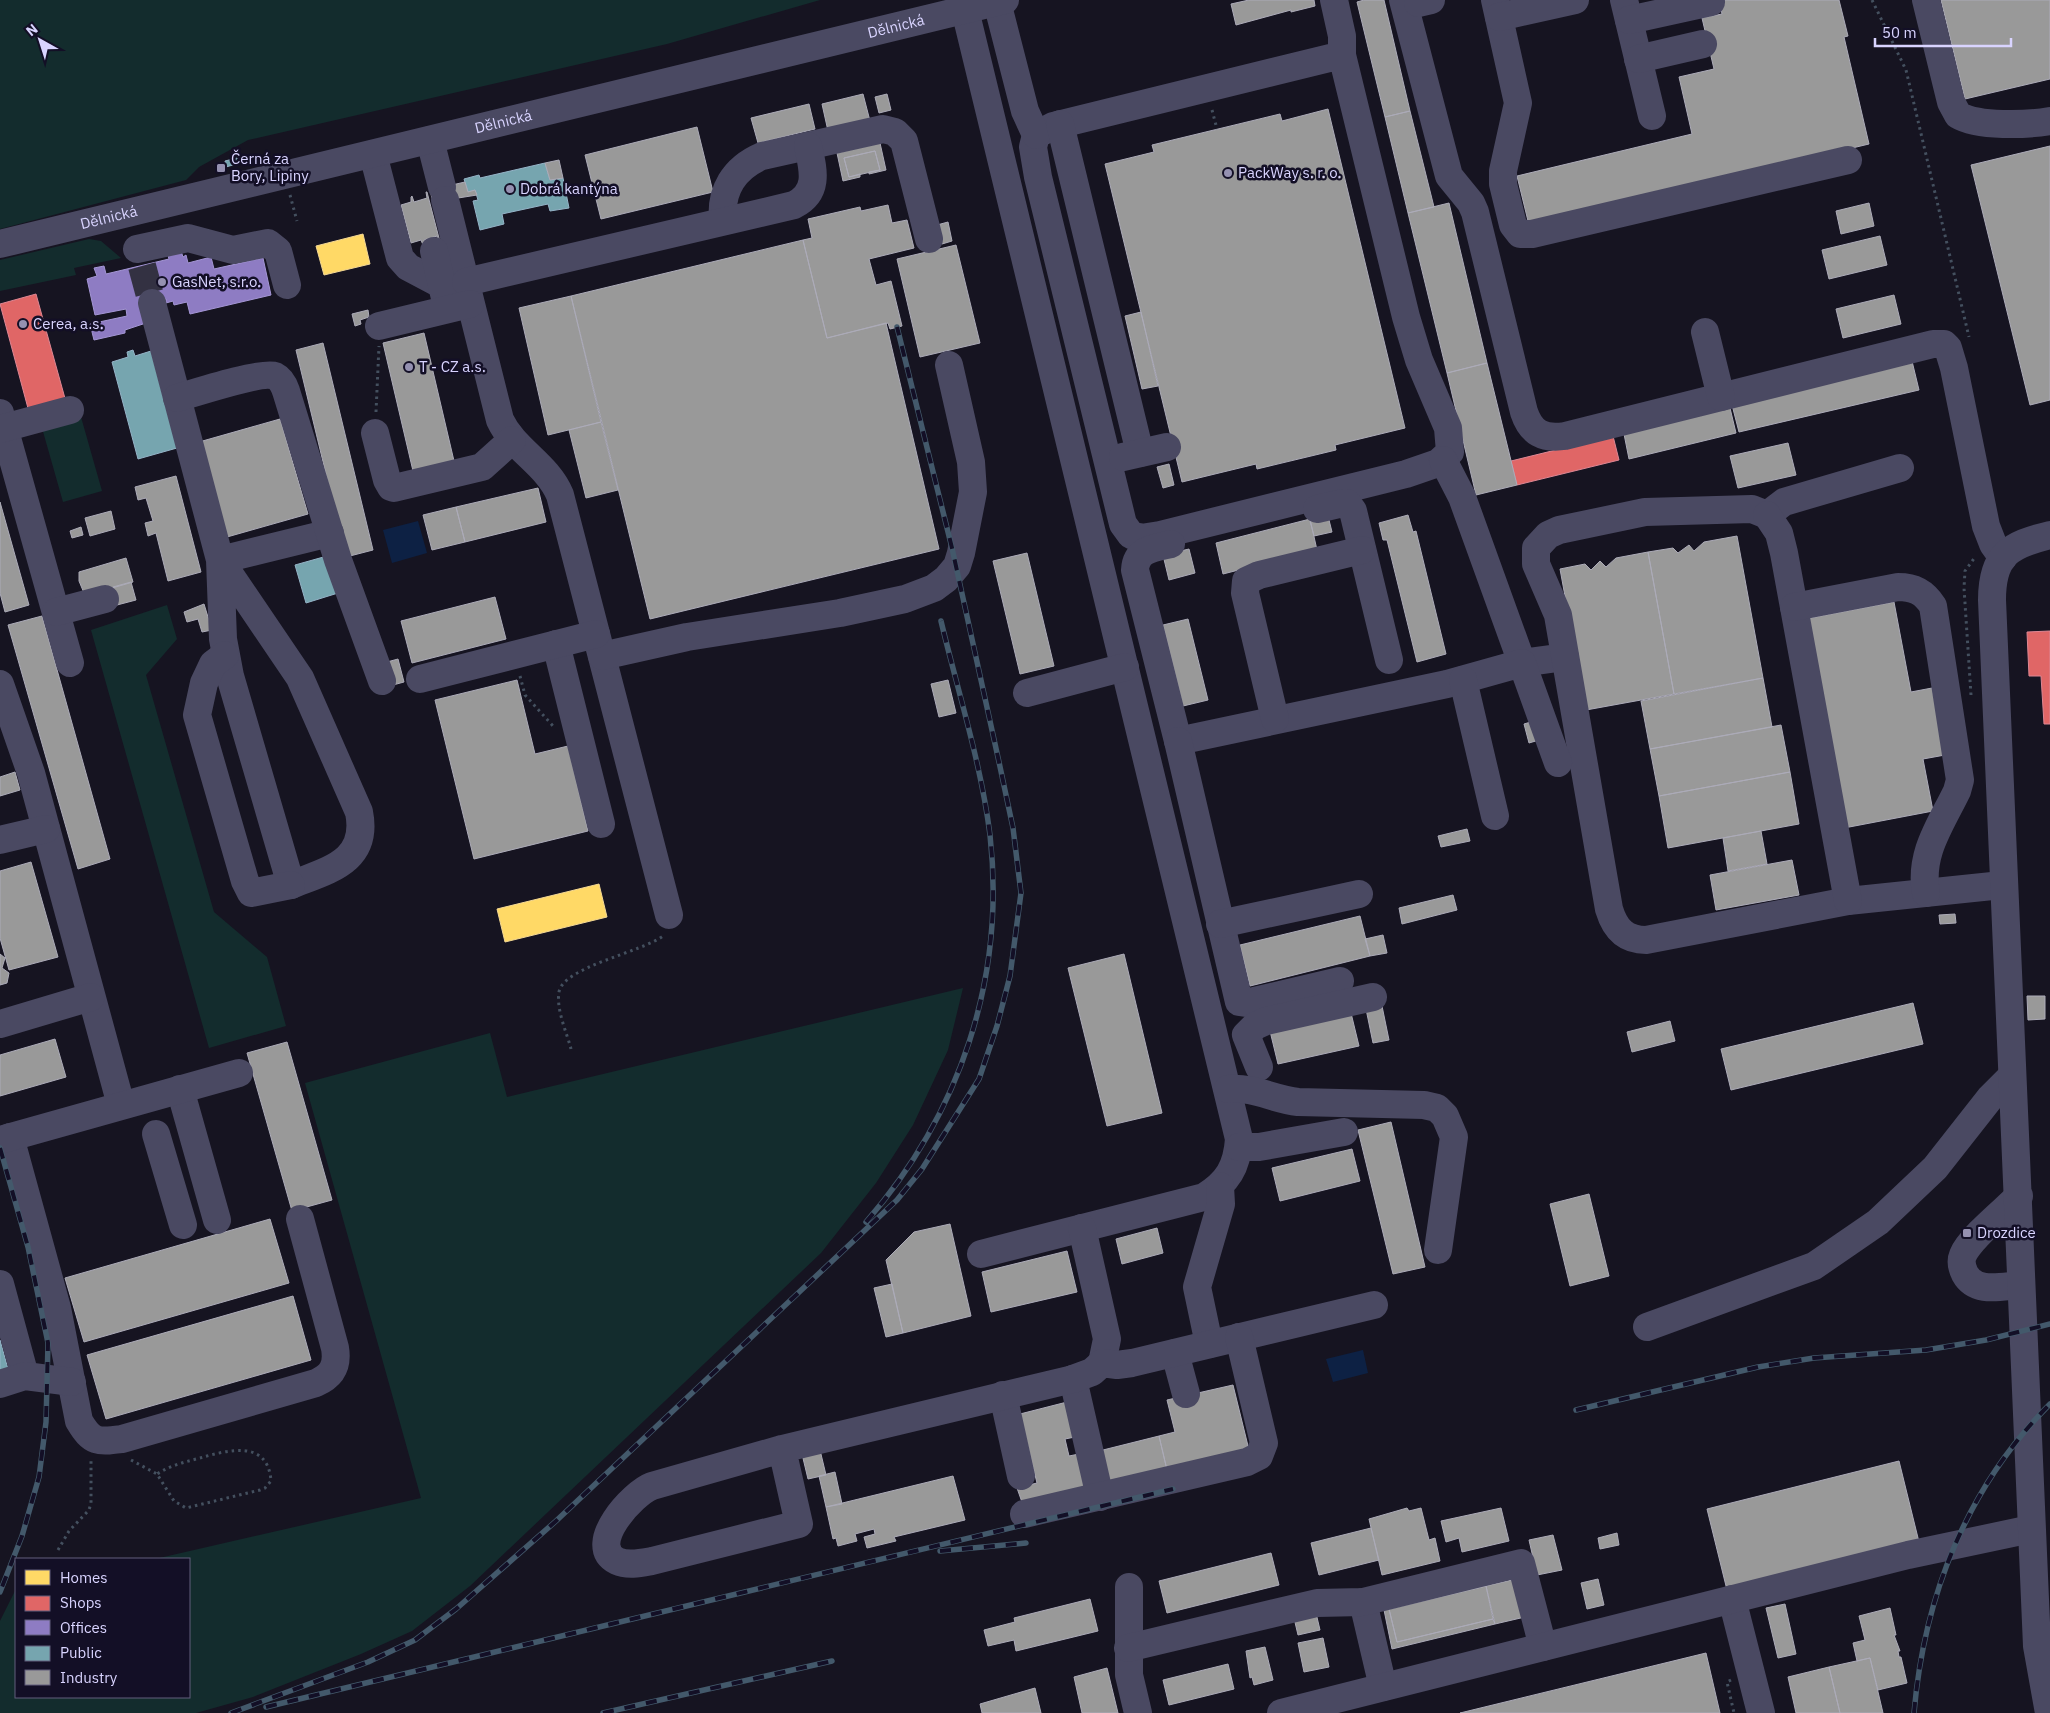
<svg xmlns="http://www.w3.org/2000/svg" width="2050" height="1713" font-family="'IBM Plex Sans',sans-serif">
<rect width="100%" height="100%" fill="#161421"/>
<path fill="#132c2d" d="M0 0H820L667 44 248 140 199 167 186 180 0 229Z
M89 239 101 241 121 258 74 268 76 275 0 291V260Z
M81 417 102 491 63 502 42 428Z
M167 605 177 639 146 675 214 912 267 957 286 1026 209 1048 91 630Z
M963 988 948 1050 913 1125 876 1183 821 1253 470 1586 412 1631 361 1654 253 1697 196 1713H0V1621L15 1591 16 1697H189V1559H155L421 1498 305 1083 490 1033 507 1097Z"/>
<path fill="#0d2144" d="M418 521 427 553 392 563 383 530Z
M1363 1350 1368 1373 1333 1382 1326 1359Z"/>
<path fill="#ffd966" stroke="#f4d894" d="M363 234 370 264 324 275 316 246Z
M599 884 607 917 505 942 497 909Z"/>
<path fill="#e06666" stroke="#de8794" d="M36 294 66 402 29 412 0 304Z
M1613 436 1619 460 1517 485 1511 461Z
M2050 631V724H2044L2041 676H2029L2027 632Z"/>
<path fill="#8e7cc3" stroke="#a496d5" d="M180 248 183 257 186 255 188 263 211 257 214 269 263 258 271 295 190 314 187 302 174 305 173 301 166 303V299L145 304 149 322 125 330V333L94 340 90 324 127 316 126 309 95 315 87 279 97 276 94 268 104 266 106 274 169 259 167 252Z"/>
<path fill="#76a5af" stroke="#94b3c7" d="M241 157 243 162 226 167 225 161Z
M545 163 550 180 563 178 569 208 550 211 548 204 502 214 504 224 480 230 473 201 478 200 475 190 468 192 464 179 479 175 480 178Z
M133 350 135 356 151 351 177 448 138 459 112 362 128 357 127 352Z
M327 556 338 593 306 603 295 565Z
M0 1340 8 1369 0 1372Z"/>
<path fill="#999" stroke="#acabb8" d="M1249 0H1314L1315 6 1291 12V10L1236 25 1231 4Z
M1364 0H1384L1410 111 1385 117 1357 2Z
M1719 0H1839L1848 36 1844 37 1869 144 1529 225 1517 176 1692 134 1679 77 1714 69 1702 18 1722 14Z
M1941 0H2050V79L1965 99Z
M863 94 870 121 828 131 822 104Z
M887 94 891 110 879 113 875 97Z
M809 104 815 129 758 143 751 118Z
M1328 109 1405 428 1335 445 1336 450 1257 469 1256 464 1182 482 1105 164 1154 152 1152 145 1280 114 1282 121Z
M1410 111 1434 207 1408 213 1385 117Z
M697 127 713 192 601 219 585 155Z
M880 143 886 170 869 174V172L880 170 875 151 844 158 849 177 860 174V177L843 181 837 153Z
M2050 146V400L2030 405 1971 165Z
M875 151 880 170 849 177 844 158Z
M559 160 563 178 550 180 545 163Z
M465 182 468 192 475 190 477 195 433 202 430 190Z
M426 192H427L440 242 438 243 437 236 424 240 425 244 423 245 421 240 411 243 401 205 411 202V197L412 196 414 202 427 198Z
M1449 203 1487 363 1447 373 1408 213Z
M1869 203 1874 226 1841 234 1836 211Z
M888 205 892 223 907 220 914 248 869 259 876 285 891 281 902 326 890 329 888 323 827 338 803 240 812 238 808 219 860 207 861 211Z
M948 222 952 241 942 244 937 225Z
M1880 236 1887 265 1829 279 1822 250Z
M803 240 827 338 886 323 939 549 650 619 571 296Z
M956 245 980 343 920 357 897 259Z
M1894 295 1901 324 1843 338 1836 309Z
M571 296 601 422 548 435 519 308Z
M368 310 369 317 360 320 361 324 355 326 352 314Z
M1141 312 1158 386 1142 389 1125 316Z
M424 333 454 461 413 471 383 343Z
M323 343 373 550 346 557 296 350Z
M1911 357 1919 390 1739 432 1731 401Z
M1487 363 1517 485 1476 495 1447 373Z
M1730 408 1736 433 1629 459 1624 434Z
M280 419 308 514 227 537 199 442Z
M601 422 618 490 586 498 569 430Z
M1788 443 1796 475 1738 488 1730 456Z
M1169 464 1174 485 1163 488 1157 467Z
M176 476 201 572 168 581 156 533 148 536 145 523 153 521 146 498 138 500 135 487Z
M538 488 546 522 465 542 456 507Z
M0 502 29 605 5 612 0 593Z
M456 507 465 542 432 550 423 515Z
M111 511 115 529 90 536 85 518Z
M1408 515 1413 532 1416 531 1446 654 1417 662 1387 540H1383L1379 523Z
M1328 516 1332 532 1314 536 1310 521Z
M1310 519 1317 550 1223 574 1216 543Z
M81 527 83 535 72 538 70 531Z
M1737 536 1763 678 1674 694 1648 552 1673 548 1678 553 1689 545 1694 551 1704 542Z
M1189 549 1195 573 1169 580 1163 555Z
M1648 552 1674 694 1586 710 1560 569 1585 564 1591 570 1600 561 1606 567 1616 558Z
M1027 553 1054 666 1020 674 993 561Z
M126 558 133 582 88 595 84 593 79 581V572Z
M131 582 136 600 117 605 113 587Z
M495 597 506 639 412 663 401 621Z
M1894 602 1911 692 1932 688 1945 755 1923 759 1933 811 1844 828 1805 619Z
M204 604 212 630 202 632 198 619 187 622 184 612Z
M42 616 110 859 78 869 8 625Z
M1188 619 1208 700 1183 706 1163 625Z
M398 659 404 682 393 685 387 662Z
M1763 678 1772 727 1650 749 1641 701Z
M517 680 535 754 568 746 588 831 474 859 435 700Z
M948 680 956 713 939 717 931 684Z
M1534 721 1539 740 1529 743 1524 724Z
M1781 725 1790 772 1659 796 1650 749Z
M15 772 20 790 0 796V777Z
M1790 772 1799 824 1668 848 1659 796Z
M1467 829 1470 841 1441 847 1438 836Z
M1761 831 1767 864 1728 871 1723 838Z
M1792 860 1799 895 1716 910 1710 875Z
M31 862 58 957 9 970 0 938V871Z
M1453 895 1457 910 1402 924 1399 908Z
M1955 914 1956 923 1940 924 1939 915Z
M1360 916 1370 956 1250 986 1240 945Z
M1383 935 1387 953 1370 956 1365 939Z
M0 954 5 958 2 968 9 973 7 983 0 985Z
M1124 954 1162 1113 1107 1126 1068 968Z
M2027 996H2045V1019L2028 1020Z
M1913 1003 1923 1044 1731 1090 1721 1049Z
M1382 1006 1389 1040 1373 1043 1366 1009Z
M1351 1013 1359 1046 1278 1064 1270 1031Z
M1670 1021 1675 1041 1632 1052 1627 1032Z
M55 1039 66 1077 0 1096V1055Z
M287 1042 332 1200 292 1211 247 1053Z
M1391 1122 1425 1267 1393 1274 1358 1130Z
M1352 1149 1360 1181 1280 1201 1272 1168Z
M1589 1194 1609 1276 1570 1286 1550 1204Z
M270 1219 289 1283 84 1342 65 1278Z
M950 1224 971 1316 903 1333 886 1260 914 1232Z
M1157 1228 1163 1253 1122 1264 1116 1239Z
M1067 1251 1077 1292 991 1312 982 1272Z
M892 1284 903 1333 886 1337 874 1288Z
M293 1296 311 1360 106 1419 87 1355Z
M1233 1385 1249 1450 1167 1470 1159 1436 1175 1432 1167 1400Z
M1067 1402 1075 1437 1065 1439 1069 1456 1079 1454 1088 1488 1023 1505 1017 1488 1037 1483 1020 1414Z
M1159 1436 1167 1470 1103 1486 1095 1452Z
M820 1450 826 1475 808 1479 802 1454Z
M1899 1461 1919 1542 1727 1590 1707 1509Z
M835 1472 842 1504 826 1507 819 1476Z
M953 1476 965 1520 894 1537 896 1541 867 1548 864 1537 875 1534 874 1529 855 1534 857 1541 838 1546 836 1538 833 1539 826 1507Z
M1407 1508 1409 1511 1421 1508 1429 1540 1435 1538 1440 1561 1382 1575 1369 1519Z
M1501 1508 1509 1541 1462 1552 1459 1538 1446 1542 1441 1521Z
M1371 1528 1379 1560 1319 1575 1311 1543Z
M1617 1533 1619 1545 1600 1549 1598 1538Z
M1553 1535 1562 1570 1537 1575 1529 1540Z
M1271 1553 1279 1585 1167 1613 1159 1581Z
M1516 1579 1525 1617 1495 1624 1486 1586Z
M1598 1579 1604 1605 1587 1609 1581 1583Z
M1484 1581 1486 1586 1389 1609 1397 1642 1493 1619 1495 1624 1392 1649 1383 1605Z
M1486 1586 1493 1619 1397 1642 1389 1609Z
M1090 1599 1098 1631 1016 1651 1014 1640 988 1646 984 1630 1015 1622 1014 1618Z
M1785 1604 1796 1654 1778 1658 1766 1608Z
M1890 1608 1896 1635H1894L1900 1651H1898L1899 1657H1901L1907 1683 1878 1690 1870 1658 1857 1661 1853 1643 1865 1640 1859 1616Z
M1316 1613 1320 1630 1298 1635 1294 1618Z
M1323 1638 1329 1667 1304 1672 1298 1643Z
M1265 1647 1273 1680 1254 1685 1252 1677 1250 1678 1246 1651Z
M1706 1653 1720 1713H1460Z
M1870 1658 1883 1713H1840L1829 1667Z
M1228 1664 1234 1689 1169 1705 1163 1680Z
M1829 1667 1840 1713H1796L1788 1677Z
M1107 1668 1118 1713H1082L1074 1677Z
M1035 1688 1041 1713H982L980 1704Z"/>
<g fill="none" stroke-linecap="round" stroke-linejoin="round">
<path stroke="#333142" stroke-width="28" stroke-dasharray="28 14" stroke-linecap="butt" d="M142 266 152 303"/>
<path stroke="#44505f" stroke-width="3" stroke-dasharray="2.5 4" stroke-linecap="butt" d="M1872 0 1906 70 1969 337
M1212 110 1217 129
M290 195 297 221
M376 412 379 346
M520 676 525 695 553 726
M1971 695 1964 588 1965 571 1975 557
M571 1049C567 1033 556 1010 559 992 563 967 642 952 663 936
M131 1460 157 1474 174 1501 186 1508 260 1490 265 1488 271 1481C268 1439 228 1450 200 1458 185 1462 171 1465 157 1474
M58 1550 69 1531 89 1510 91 1503V1460
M1731 1680 1727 1682 1734 1713"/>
<g stroke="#4a4962" stroke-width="28">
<path d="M1334 0 1342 36V55L1406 317 1419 360 1448 428 1450 452 1438 463 1406 474 1160 535 1141 538 1131 535 1123 524 1038 177 1033 147 1036 135 1053 126 1342 55"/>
<path d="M1403 0 1449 176 1471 203 1475 212 1524 412C1531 433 1543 439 1565 436L1933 344H1944L1948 348 1954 368 1986 526 1993 544 2003 558"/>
<path d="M1495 0 1518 103 1503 171V184L1513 225 1520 234H1532L1848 160"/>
<path d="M1624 0 1652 116"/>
<path d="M1926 0 1951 102 1958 115C1978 127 2027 125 2050 121"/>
<path d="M997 2 1025 111 1036 135"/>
<path d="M1418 3 1431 0"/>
<path d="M965 10 1239 1139C1237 1167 1228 1182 1204 1197L981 1254"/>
<path d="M1499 17 1575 0"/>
<path d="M1629 20 1711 2"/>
<path d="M1638 59 1703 44"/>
<path d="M1060 124 1140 453"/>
<path d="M430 140 442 187"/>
<path d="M373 154 400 258 408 267 442 285"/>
<path d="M445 200 500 420C514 450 547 464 560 495L669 915"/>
<path d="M723 221C720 191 734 168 762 156L883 129 895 132 904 141 929 239"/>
<path id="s1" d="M0 244 1005 0"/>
<path d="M137 249 188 238 233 250 268 243 278 251 287 285"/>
<path d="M434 251 445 298"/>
<path d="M466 282 794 205C820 192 813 169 808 146"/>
<path d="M152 303 220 560 223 639 230 676 291 885C328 870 369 862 359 812L300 678 220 560 330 533"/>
<path d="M379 326 470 304"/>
<path d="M1705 332 1721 397"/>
<path d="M177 398C194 393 262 371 275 376 281 379 284 385 286 391L338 560 382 681"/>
<path d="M0 413 70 663"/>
<path d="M0 429 70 410"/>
<path d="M375 433 387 480 391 487 394 488 482 467 512 440"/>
<path d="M1123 457 1167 447"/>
<path d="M1443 460 1462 497 1522 663 1565 657"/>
<path d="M1900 468 1784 502 1767 515 1752 509 1645 512 1559 530 1548 535 1536 548V564L1558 615 1609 909C1615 929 1625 940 1646 940L1848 901 2002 885"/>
<path d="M1317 509 1343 503H1347L1353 511 1389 660"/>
<path d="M1767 515 1779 533 1784 553 1848 901"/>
<path d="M1171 544C1154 548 1136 549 1135 570L1178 741 1447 684 1522 663 1558 763"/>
<path d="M1794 607 1898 587C1914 587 1924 592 1933 606L1960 780 1957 791C1940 826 1919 854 1926 893"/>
<path d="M56 612 105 599"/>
<path d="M556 644 601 824"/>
<path d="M225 655 213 664 204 683 197 715 245 881 251 893 291 885"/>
<path d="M602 656 687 637 840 613 905 599 934 588 946 579 957 566 961 553 973 492 971 462 949 365"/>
<path d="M420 679 596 634"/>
<path d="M1463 680 1495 816"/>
<path d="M0 684 31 773 121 1105"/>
<path d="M1027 693 1125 667"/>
<path d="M1275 719 1245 593 1246 581 1259 575 1362 550"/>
<path d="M1178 741 1239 1002 1246 1003 1340 981"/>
<path d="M0 840 46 829"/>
<path d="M1220 924 1359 894"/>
<path d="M0 1024 91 997"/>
<path d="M1259 1067 1246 1035 1255 1026 1266 1021 1373 997"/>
<path d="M180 1089 217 1220"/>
<path d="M1228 1089C1255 1087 1272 1099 1298 1102L1424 1105 1437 1108 1445 1116 1454 1137 1438 1250"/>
<path d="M156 1134 183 1225"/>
<path d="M10 1137 57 1308 79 1421C92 1443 98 1442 122 1439L316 1383C332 1376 338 1366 335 1348L300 1219"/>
<path d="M0 1140 239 1073"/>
<path d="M1239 1147H1259L1344 1132"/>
<path d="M2019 1196C2005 1210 1970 1238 1963 1255 1960 1262 1962 1268 1965 1274 1976 1294 2002 1286 2021 1285"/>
<path d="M1082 1228 1107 1339 1102 1363"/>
<path d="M0 1284 25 1376"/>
<path d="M1647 1327 1814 1266 1878 1222 1935 1168 1990 1098 2012 1076"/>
<path d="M1209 1344 1197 1287 1221 1204 1220 1186"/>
<path d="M1175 1353 1186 1394"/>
<path d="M1073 1379 1100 1497"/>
<path d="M0 1384 25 1376 72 1382"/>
<path d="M1003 1395 1021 1476"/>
<path d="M782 1449 799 1524 652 1561C641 1563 628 1566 617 1561 585 1545 633 1493 652 1486L782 1449 1073 1379 1092 1372 1102 1363 1117 1365 1132 1363 1374 1305"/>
<path d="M1024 1514 1247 1462 1259 1456 1264 1443 1239 1337"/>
<path d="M1129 1587V1675L1138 1713"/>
<path d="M1732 1599 1761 1713"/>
<path d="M1363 1602 1383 1687"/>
<path d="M1128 1648 1317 1603 1363 1602 1521 1563 1543 1647"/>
<path d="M1281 1713 1908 1555 2031 1529"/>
<path d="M2049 1713 2037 1646 1992 600C1992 555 2009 545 2050 535"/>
</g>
<g stroke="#43596b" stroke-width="5.5">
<path id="rail" d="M0 1148 28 1247 48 1343 46 1422 39 1477 22 1536 0 1592
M866 1222C960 1114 1006 978 990 835 981 763 958 692 941 621
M1576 1410 1758 1367 1814 1358 1926 1350 1986 1340 2050 1324
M940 1551 1026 1543
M266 1707 1173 1489
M231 1713 368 1662 415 1640 456 1609 556 1521 897 1200 922 1169 979 1079 997 1026 1010 976 1021 893 1013 828 999 762 952 548 897 327
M603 1713 832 1661
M1914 1713C1924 1596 1967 1487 2050 1404"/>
</g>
<use href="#rail" stroke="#130f26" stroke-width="4" stroke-dasharray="11" stroke-linecap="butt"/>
</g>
<g fill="#9591b1" stroke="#130f26" stroke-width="2">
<rect x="216" y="163" width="10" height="10" rx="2.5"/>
<circle cx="1228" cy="173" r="5"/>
<circle cx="510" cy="189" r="5"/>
<circle cx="162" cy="282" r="5"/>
<circle cx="23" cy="324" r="5"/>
<circle cx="409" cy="367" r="5"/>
<rect x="1962" y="1228" width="10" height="10" rx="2.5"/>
</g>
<g text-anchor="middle" stroke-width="5" stroke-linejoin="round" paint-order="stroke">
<g font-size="15" fill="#d9d4ff" stroke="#130f26">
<text dy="5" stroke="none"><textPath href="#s1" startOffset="922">Dělnická</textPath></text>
<text dy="5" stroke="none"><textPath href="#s1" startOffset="518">Dělnická</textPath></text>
<text dy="5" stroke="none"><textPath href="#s1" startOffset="112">Dělnická</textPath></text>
</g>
<g font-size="15" fill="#d9d4ff" stroke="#130f26" text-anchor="start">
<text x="231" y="164">Černá za<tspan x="231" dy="17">Bory, Lipiny</tspan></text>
<text x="1238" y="178">PackWay s. r. o.</text>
<text x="520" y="194">Dobrá kantýna</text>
<text x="172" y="287">GasNet, s.r.o.</text>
<text x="33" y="329">Cerea, a.s.</text>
<text x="419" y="372">T - CZ a.s.</text>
<text x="1977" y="1238">Drozdice</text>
</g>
</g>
<rect x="15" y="1558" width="175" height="140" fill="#130f26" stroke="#625e7d"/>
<rect x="25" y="1570" width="25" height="15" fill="#ffd966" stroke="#625e7d"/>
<text x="60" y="1583" font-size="15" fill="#d9d4ff">Homes</text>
<rect x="25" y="1596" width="25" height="15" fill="#e06666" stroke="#625e7d"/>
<text x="60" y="1608" font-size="15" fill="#d9d4ff">Shops</text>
<rect x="25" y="1620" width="25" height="15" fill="#8e7cc3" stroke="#625e7d"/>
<text x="60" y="1633" font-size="15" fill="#d9d4ff">Offices</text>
<rect x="25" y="1646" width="25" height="15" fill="#76a5af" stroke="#625e7d"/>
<text x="60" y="1658" font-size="15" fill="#d9d4ff">Public</text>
<rect x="25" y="1670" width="25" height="15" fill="#999999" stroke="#625e7d"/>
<text x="60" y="1683" font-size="15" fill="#d9d4ff">Industry</text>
<g transform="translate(40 40) rotate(321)" stroke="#130f26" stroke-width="4" paint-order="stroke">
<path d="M0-4L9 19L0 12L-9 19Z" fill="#d9d4ff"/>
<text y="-8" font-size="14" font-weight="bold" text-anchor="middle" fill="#d9d4ff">N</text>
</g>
<path d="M1875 38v8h136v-8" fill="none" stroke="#d9d4ff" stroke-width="2.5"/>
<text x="1882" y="38" font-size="15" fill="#d9d4ff" stroke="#130f26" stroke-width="4" paint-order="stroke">50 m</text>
</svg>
